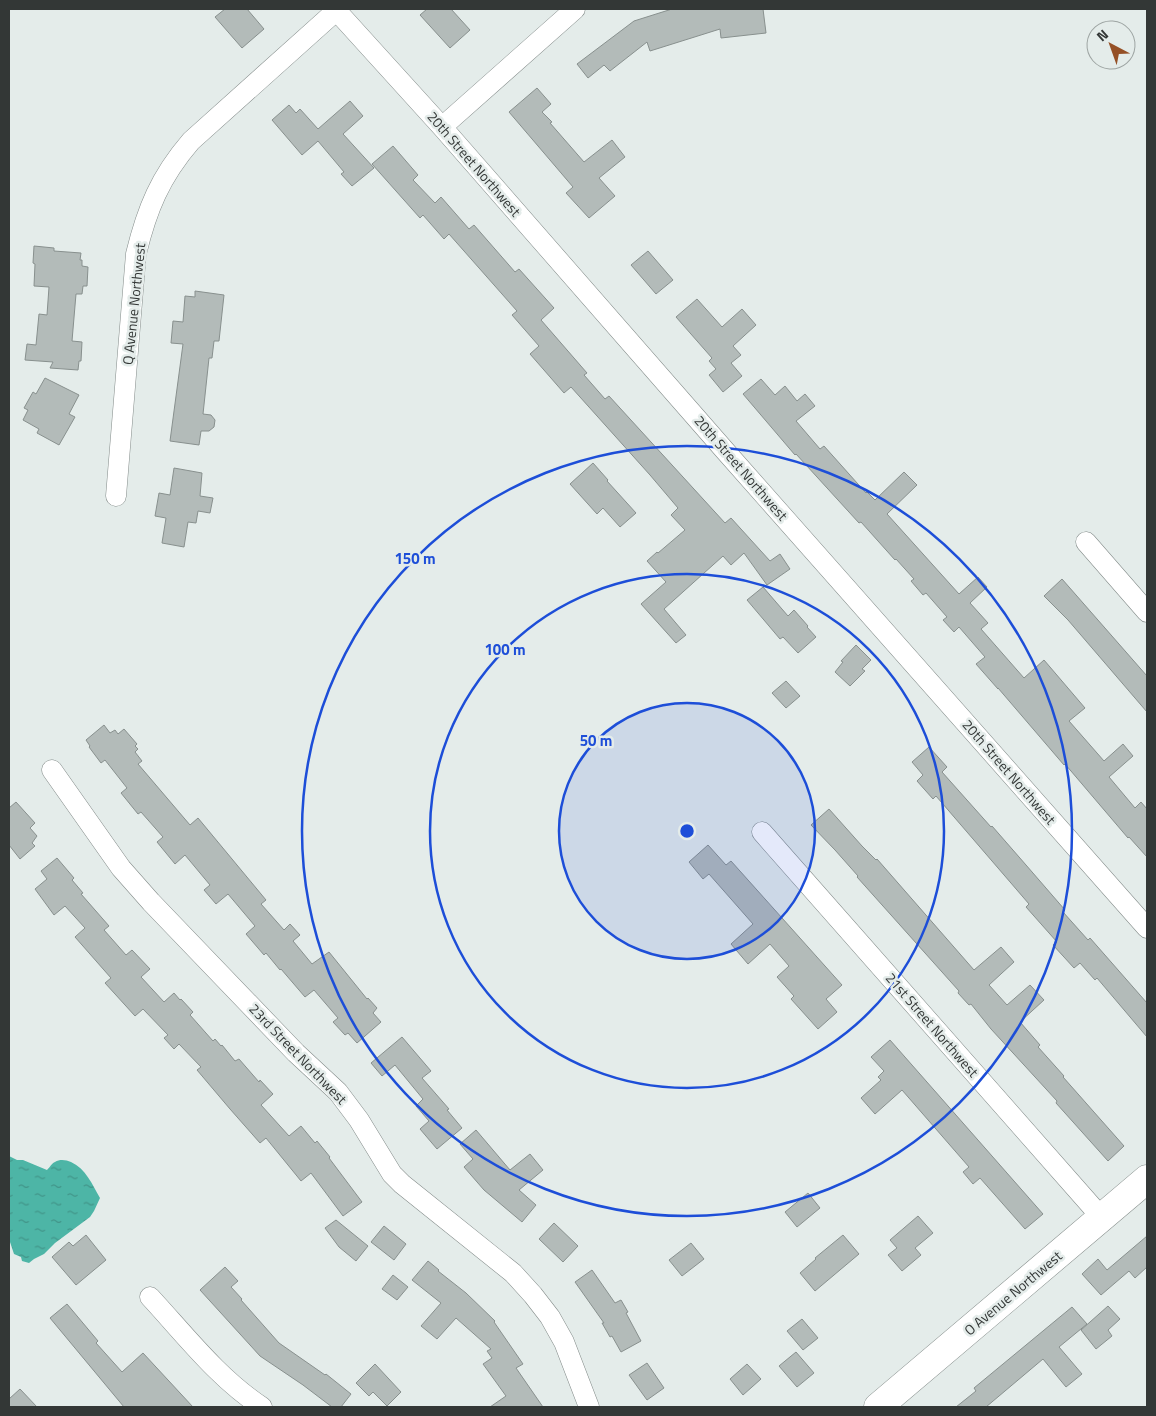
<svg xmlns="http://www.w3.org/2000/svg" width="1156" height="1416" font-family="'Titillium Web',sans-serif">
<defs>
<pattern id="water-ripples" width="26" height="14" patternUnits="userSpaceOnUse" patternTransform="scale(1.25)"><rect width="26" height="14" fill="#4db5a6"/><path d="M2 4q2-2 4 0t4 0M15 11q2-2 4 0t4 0" fill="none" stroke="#419488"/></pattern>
</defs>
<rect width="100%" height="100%" fill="#e4ecea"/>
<path fill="url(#water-ripples)" d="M9 1156 17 1160H23L47 1170C50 1167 52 1163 55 1162 60 1159 66 1160 71 1162 86 1169 92 1184 100 1198L94 1211 90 1217 55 1243 44 1254 34 1259 29 1263 22 1261 21 1257 14 1254 9 1239Z"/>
<path fill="#b3bbb9" stroke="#88908e" d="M225 9H247L264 29 242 48 215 17Z
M427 9H451L470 30 450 48 420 15Z
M672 9H763L766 33 721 38 720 29 650 51 647 42 610 71 604 65 588 78 577 64 634 21Z
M537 88 551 104 542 112 552 122 550 123 584 162 612 140 625 157 599 178 615 196 589 218 566 193 573 187 509 112Z
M350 101 363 116 343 134 374 168 352 186 341 174 344 172 318 141 302 155 272 120 289 105 296 113 300 109 318 129Z
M393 146 418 175 413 180 435 203 441 197 469 229 474 225 515 272 519 269 554 308 541 320 587 373 584 375 605 399 609 396 725 523 731 518 770 561 780 554 790 569 767 585 744 553 731 565 723 556 664 609 686 635 676 643 641 604 666 582 647 561 657 552 658 553 685 530 671 515 678 508 650 475 571 387 564 393 530 354 539 346 512 315 517 311 449 234 444 239 423 215 420 218 372 164Z
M34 246 54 248V251L81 253 80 260H82V266L88 267 87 286H83L82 294H76L72 341 82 342 81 361H79L78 370 50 368 53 362 25 360 27 344 36 345 39 314 47 315 49 287 34 286 35 264 33 263Z
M648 251 673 280 656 294 631 265Z
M195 291 224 295 219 341H214L212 358H209L203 414 211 415 215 420 214 427 209 431H201L199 445 170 441 183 344 171 343 173 321 183 322 185 296 195 297Z
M697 299 722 327 742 309 756 325 733 346 741 355 731 363 742 376 723 392 709 375 716 369 709 361 712 358 676 317Z
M45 378 79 395 69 414 75 417 59 445 37 433 39 429 23 420 28 410 24 408 33 392 36 394Z
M761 379 775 395 785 386 797 401 805 394 815 406 796 421 820 449 824 446 866 493 867 492 875 500 904 472 917 485 887 514 959 594 978 577 987 587 970 603 988 623 981 629 1024 678 1044 660 1085 708 1069 721 1104 761 1123 744 1133 756 1109 777 1135 808 1141 802 1147 809V857L1129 837 1128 838 1065 764 1064 765 998 688V689L976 664 985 657 959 627 954 632 943 620 947 617 926 593 923 595 911 581 914 579 896 559 895 560 861 522 859 523 796 454 795 455 743 394Z
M593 463 608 480 607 481 636 513 620 527 603 508 597 514 570 484Z
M174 468 202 473 200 496 213 498 210 513 198 511 196 523 188 522 184 547 162 543 166 518 155 516 159 493 170 495Z
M1062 579 1147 676V712L1068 620 1044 596Z
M763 587 788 616 794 610 808 626 807 627 816 637 798 653 783 637 780 639 747 600Z
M856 645 871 660 862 669 865 671 850 686 835 672 843 662 841 661Z
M786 681 800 696 786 708 772 693Z
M104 725 110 733 115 730 118 734 124 729 137 744 135 746 138 749 135 752 142 761 138 764 190 825 198 818 266 900 261 904 284 930 290 924 300 935 293 941 312 964 329 952 367 999 368 998 377 1008 373 1013 381 1022 357 1043 348 1033 345 1035 333 1022 338 1018 314 990 305 997 281 969 280 970 266 953 264 955 246 934 255 926 228 894 216 904 204 890 210 885 185 855 175 864 157 842 163 837 141 812 138 814 121 793 127 788 105 760 101 763 89 747 90 746 86 740Z
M929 747 947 767 942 772 991 827 992 826 1026 865 1065 910 1063 912 1088 940 1090 938 1147 1003V1037L1097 978 1095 980 1080 963 1074 968 1053 945 1057 942 1026 907 1029 904 936 796 933 799 917 781 923 775 912 762Z
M16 802 35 823 30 828 37 836 32 843 35 846 20 859 9 845V808Z
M829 809 862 846 876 860 877 859 974 970 1001 947 1014 962 989 985 1007 1005 1030 985 1044 1000 1020 1022 1040 1045 1038 1047 1064 1076 1063 1077 1124 1146 1108 1161 1056 1103 1057 1101 991 1029 971 1004 969 1005 958 993 959 991 857 877 858 876 835 850 811 825Z
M708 845 726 865 731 861 842 985 826 999 837 1012 818 1029 791 999 794 996 777 977 789 966 770 944 748 964 731 944 753 924 709 874 703 879 689 862Z
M57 858 74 878 72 880 83 893 81 894 109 926 104 930 126 955 132 950 150 969 141 977 164 1002 174 993 180 1000 181 999 193 1012 190 1015 213 1041 215 1039 221 1046 222 1045 235 1061 239 1059 259 1082 260 1080 273 1094 261 1105 289 1136 301 1126 315 1143 317 1141 330 1157 329 1158 362 1202 343 1216 311 1173 301 1181 266 1138 260 1143 230 1109 197 1070 201 1067 179 1044 174 1049 164 1038 168 1035 143 1009 135 1016 105 983 111 978 75 937 85 928 65 906 54 915 35 889 47 879 41 871Z
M402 1037 431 1071 422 1078 449 1109 447 1110 462 1128 437 1149 420 1129 429 1121 416 1106 423 1099 395 1065 382 1076 371 1063Z
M890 1040 1043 1214 1025 1229 980 1178 973 1184 963 1172 969 1167 902 1090 875 1114 861 1098 881 1080 878 1077 884 1071 871 1057Z
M476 1130 510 1170 530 1154 543 1170 519 1190 536 1205 522 1222 484 1190 464 1167 473 1159 460 1144Z
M808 1193 820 1208 797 1227 785 1212Z
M918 1216 933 1233 915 1248 921 1255 902 1271 888 1255 897 1248 890 1240Z
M336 1220 368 1246 356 1261 339 1247 325 1228Z
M554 1223 578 1246 563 1262 539 1239Z
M384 1226 406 1244 394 1260 371 1242Z
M86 1235 106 1260 76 1285 52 1257 69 1242 73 1246Z
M843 1235 859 1254 815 1291 800 1273 816 1259 815 1258Z
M1147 1236V1267L1135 1278 1129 1271 1101 1295 1082 1274 1098 1259 1107 1270Z
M691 1243 704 1259 682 1276 669 1260Z
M428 1261 439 1270 438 1271 466 1293 495 1321 494 1322 523 1364 516 1368 543 1407H490L506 1396 483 1364 492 1358 487 1351 491 1349 456 1318 437 1339 421 1326 441 1303 412 1280Z
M225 1267 238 1281 231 1287 242 1299 241 1300 279 1343 325 1375 326 1374 351 1394 341 1407H332L303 1385 260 1356 200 1290Z
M592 1270 615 1303 621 1300 628 1312 626 1313 641 1341 621 1352 612 1336 610 1337 602 1323H604L575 1282Z
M393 1275 408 1287 397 1300 382 1289Z
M67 1304 98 1341 96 1343 122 1372 143 1353 193 1407H124L50 1318Z
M1108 1306 1120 1319 1108 1330 1112 1336 1096 1349 1081 1330Z
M1072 1307 1087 1324 1059 1347 1082 1374 1066 1387 1043 1359 986 1407H956L976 1391 974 1388Z
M802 1319 818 1338 803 1350 787 1331Z
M796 1352 814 1373 797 1387 779 1366Z
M647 1363 664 1388 647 1400 629 1375Z
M375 1364 401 1392 387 1406 373 1392 369 1396 356 1383Z
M747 1364 761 1379 743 1395 730 1379Z
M20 1389 37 1407H9V1399Z"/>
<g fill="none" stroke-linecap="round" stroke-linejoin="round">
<g stroke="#838b89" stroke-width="21">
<path id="street" d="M335 9 442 127 727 453 1147 928
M442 127 575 9
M116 496 136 254C147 209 160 177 191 141L337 10
M1086 542 1147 612
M52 770 121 868 151 902 296 1053 338 1092 359 1120 392 1174 402 1184 513 1273 533 1295 550 1317 564 1342 589 1407
M762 832 1102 1218
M150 1297C186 1336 218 1378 262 1407"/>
</g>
<g stroke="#838b89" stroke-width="29">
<path id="secondary" d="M878 1407 1147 1179"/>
</g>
<use href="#street" stroke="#fff" stroke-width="20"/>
<use href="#secondary" stroke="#fff" stroke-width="28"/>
</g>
<circle cx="687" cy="831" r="128" fill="#1d4ed8" fill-opacity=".12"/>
<g fill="none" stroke="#1d4ed8" stroke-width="2.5">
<circle cx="687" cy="831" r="128"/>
<circle cx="687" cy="831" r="257"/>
<circle cx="687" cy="831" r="385"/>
</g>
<g text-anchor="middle" stroke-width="5" stroke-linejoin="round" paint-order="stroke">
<g font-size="14" fill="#333736" stroke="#e4ecea">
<text transform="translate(474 164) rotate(49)" y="5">20th Street Northwest</text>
<text transform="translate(134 304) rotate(-84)" y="5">Q Avenue Northwest</text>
<text transform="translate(741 468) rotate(49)" y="5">20th Street Northwest</text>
<text transform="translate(1009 772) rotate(49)" y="5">20th Street Northwest</text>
<text transform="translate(932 1025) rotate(49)" y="5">21st Street Northwest</text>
<text transform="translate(298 1054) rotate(46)" y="5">23rd Street Northwest</text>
<text transform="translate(1013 1293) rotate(-40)" y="5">O Avenue Northwest</text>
</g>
</g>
<circle cx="687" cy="831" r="8" fill="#1d4ed8" stroke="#e4ecea" stroke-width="2.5"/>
<g font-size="15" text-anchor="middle" font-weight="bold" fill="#1d4ed8" stroke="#e4ecea" stroke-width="5" stroke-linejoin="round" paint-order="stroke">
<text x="415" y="564">150 m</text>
<text x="505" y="655">100 m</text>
<text x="596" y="746">50 m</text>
</g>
<rect width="1156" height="1416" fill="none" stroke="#333736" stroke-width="20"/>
<g transform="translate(1111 45) rotate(319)"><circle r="24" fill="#e4ecea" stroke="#9da4a2"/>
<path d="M0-4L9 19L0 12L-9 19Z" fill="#955026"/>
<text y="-8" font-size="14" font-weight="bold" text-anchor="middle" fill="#333736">N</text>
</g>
</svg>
